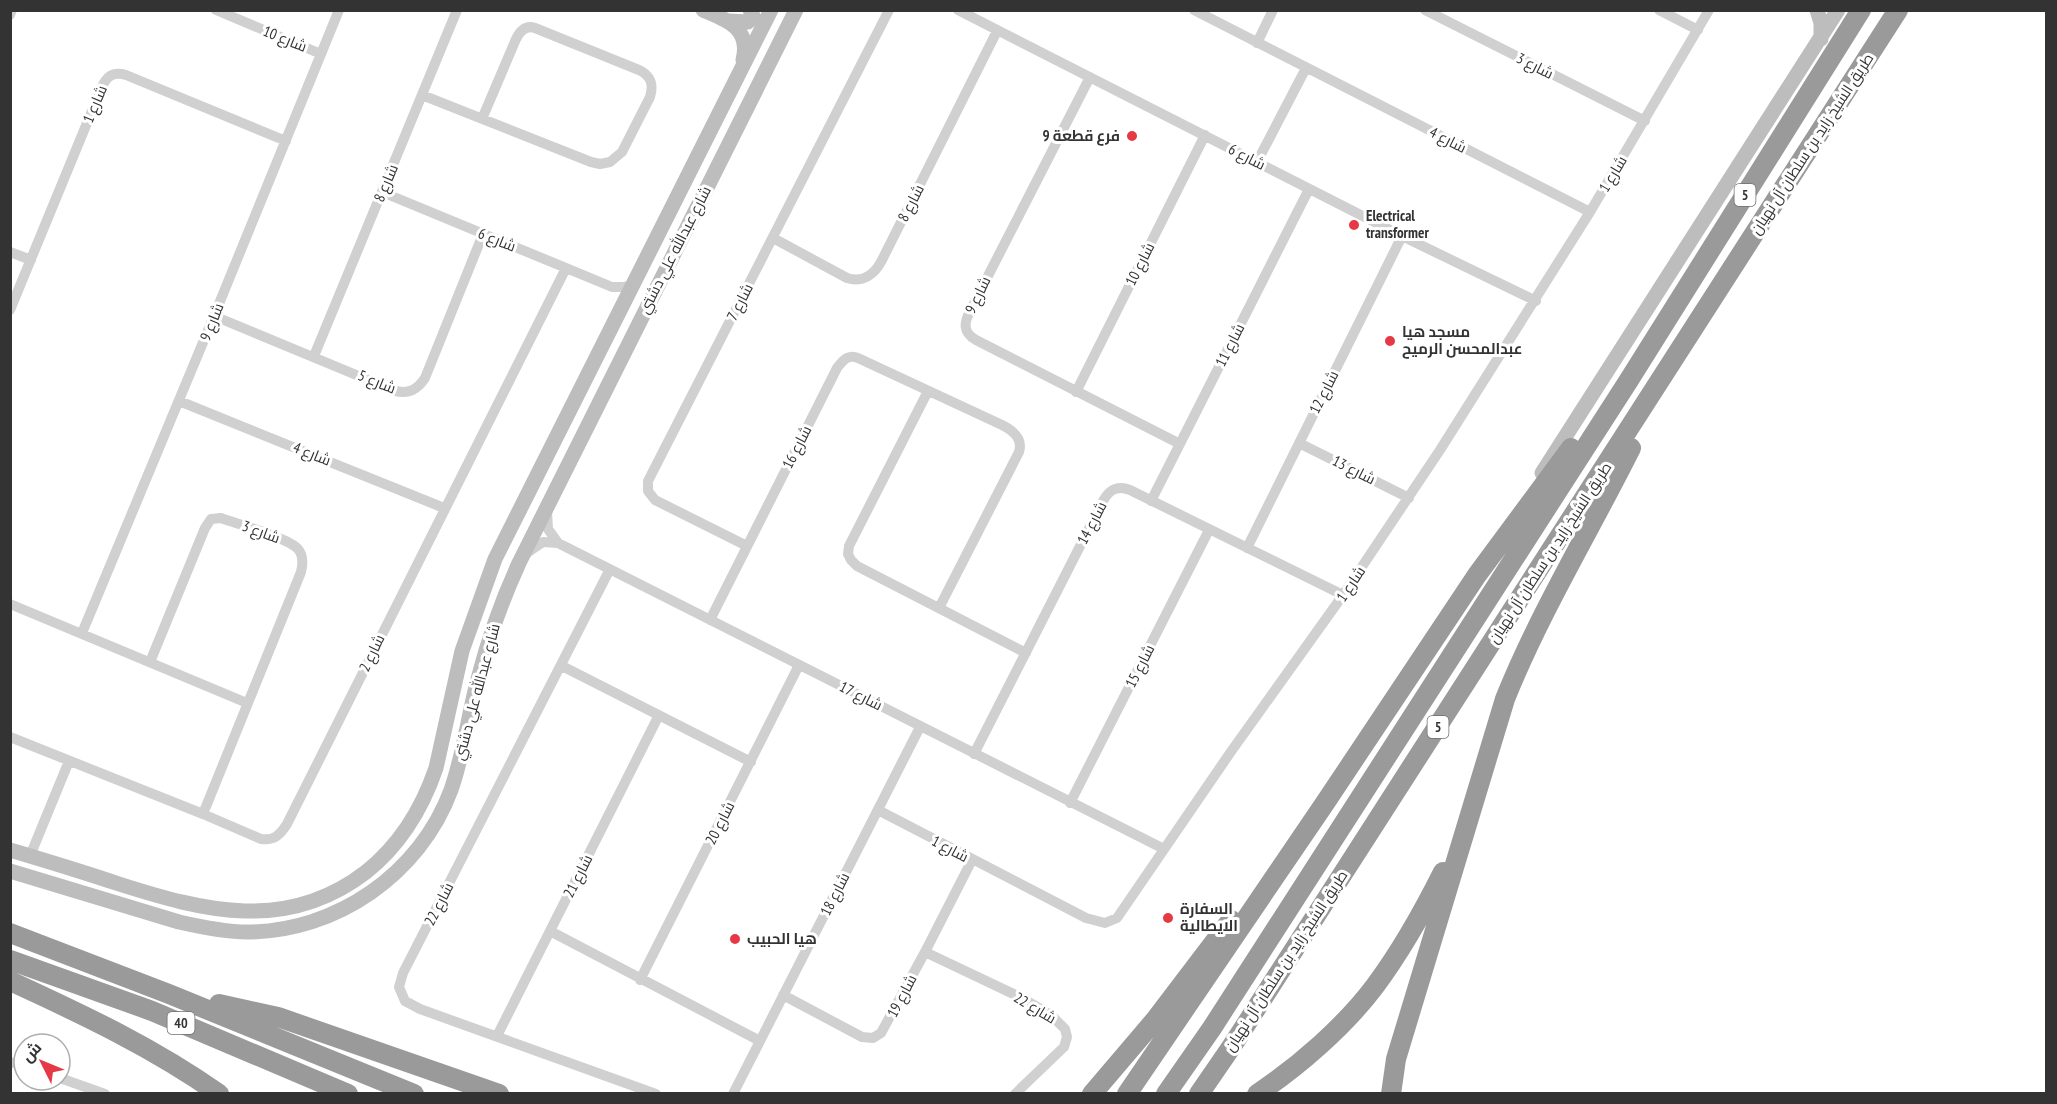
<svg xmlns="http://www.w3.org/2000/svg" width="2057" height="1104" font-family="'PT Sans Narrow',Cairo,sans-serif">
<rect width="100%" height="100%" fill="#fff"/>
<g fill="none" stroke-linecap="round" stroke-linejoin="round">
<path stroke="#d0d0d0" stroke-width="10" d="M216 10 321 54
M958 10 1402 236 1536 301
M1194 10 1590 212
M1425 10 1645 121
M1659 10 1698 30
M10 15 12 10
M1257 43 1273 10
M1090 77 971 309C964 322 962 332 976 340L1180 444
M422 95 591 162 600 164 610 162 622 152 650 97C654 84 651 76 639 70L535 28C526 25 520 31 516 39L482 119
M1257 162 1306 68
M382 192 612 287H624L635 284
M773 238 847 278C863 283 875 274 882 260L997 31
M10 252 31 260
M10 310 101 89C106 77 112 71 126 75L286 141
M214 316 395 391C409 394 417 390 425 378L483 234
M314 356 457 10
M928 391 849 546 848 554 851 560 857 566 1026 653
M1076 392 1205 135
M179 401 444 508
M1299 443 1409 498
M1151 501 1309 189
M547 511 548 529 558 543
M747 546 655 500 648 491V481L889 10
M1247 548 1402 236
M527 553 543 542 558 543 1164 849
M610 569 403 973 399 987 405 1001 420 1009 656 1094
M10 604 247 703
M710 620 837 368C843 360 848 354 858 358L1002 425C1014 431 1023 439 1019 452L939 608
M82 633 214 316 339 10
M150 662 205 528 211 519 221 518C237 524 289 538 298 549 304 556 303 564 301 572L203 814
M562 666 751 762
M10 737 203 814 261 839C274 841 280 835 287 824L566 268
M974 754 1101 505C1107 492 1115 484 1130 490L1343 595
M1070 803 1209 530
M878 810 1086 918 1105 923 1117 918 1230 753 1343 595 1440 450 1590 212 1709 10
M30 856 69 761
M550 931 760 1041
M925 952 1022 998 1051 1015 1065 1029 1067 1037 1064 1047 1015 1094
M640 980 799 665
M783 995 862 1037 873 1038 881 1033 925 952 972 860
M497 1036 659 715
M10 1062 24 1066
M60 1078 105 1094
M733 1094 920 727"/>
<path stroke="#bdbdbd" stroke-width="15" d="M703 10C727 20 751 28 743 60
M1817 10 1821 23V39
M729 21 748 22 753 16 750 10
M1542 473 1838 10
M10 850C47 861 83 872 119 884 204 911 287 933 366 872 400 845 422 809 436 768L462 651 495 559 771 10
M10 871 179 922C201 927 224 932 247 932 336 932 420 874 451 790 464 753 468 716 478 679 488 640 502 600 519 563L796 10"/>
<path stroke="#9a9a9a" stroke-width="20" d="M10 933 169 994 414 1094
M10 960 152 1011 348 1094
M10 981C82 1014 154 1048 219 1094
M219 1004 278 1017 499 1094
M1092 1094 1155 1020 1231 920
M1127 1094 1325 803 1477 575 1571 448
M1166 1094 1212 1028 1629 380 1861 10
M1199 1094 1232 1046 1898 10
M1257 1094C1298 1067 1345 1026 1375 986 1401 951 1423 912 1443 872
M1391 1094 1396 1059 1505 699C1540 612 1589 532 1631 448"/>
</g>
<g fill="#e63946" stroke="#fff" stroke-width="2">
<circle cx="1132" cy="136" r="6"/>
<circle cx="1354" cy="225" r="6"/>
<circle cx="1390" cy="341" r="6"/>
<circle cx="1168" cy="918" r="6"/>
<circle cx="735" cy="939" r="6"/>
</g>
<g text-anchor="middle" stroke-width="6" stroke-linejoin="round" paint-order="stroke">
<g fill="#fff" stroke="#707070" stroke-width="1.5">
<rect x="1734.5" y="184" width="21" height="22" rx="4.5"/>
<rect x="1427.5" y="716" width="21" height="22" rx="4.5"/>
<rect x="167.5" y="1012" width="27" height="22" rx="4.5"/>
</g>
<g font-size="14" font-weight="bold" fill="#333">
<text x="1745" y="200">5</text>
<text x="1438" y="732">5</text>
<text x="181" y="1028">40</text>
</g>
<g font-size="15" fill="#333" stroke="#fff">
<text transform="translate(285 39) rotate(22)" y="5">شارع 10</text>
<text transform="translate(1535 66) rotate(27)" y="5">شارع 3</text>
<text transform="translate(95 104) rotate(-67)" y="5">شارع 1</text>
<text transform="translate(1448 140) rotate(27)" y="5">شارع 4</text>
<text transform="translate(1812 144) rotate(-57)" y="5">طريق الشيخ زايد بن سلطان آل نهيان</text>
<text transform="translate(1247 157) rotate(27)" y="5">شارع 6</text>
<text transform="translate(1613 174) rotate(-59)" y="5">شارع 1</text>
<text transform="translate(386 183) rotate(-67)" y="5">شارع 8</text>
<text transform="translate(911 203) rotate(-63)" y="5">شارع 8</text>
<text transform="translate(497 240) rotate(22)" y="5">شارع 6</text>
<text transform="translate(675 250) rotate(-63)" y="5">شارع عبدالله علي دشتي</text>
<text transform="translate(1140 264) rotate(-63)" y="5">شارع 10</text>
<text transform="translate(978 295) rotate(-64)" y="5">شارع 9</text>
<text transform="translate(740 302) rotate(-63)" y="5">شارع 7</text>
<text transform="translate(212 322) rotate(-68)" y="5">شارع 9</text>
<text transform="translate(1230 345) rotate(-63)" y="5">شارع 11</text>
<text transform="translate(377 382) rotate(22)" y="5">شارع 5</text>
<text transform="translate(1324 392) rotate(-63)" y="5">شارع 12</text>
<text transform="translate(797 447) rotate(-63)" y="5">شارع 16</text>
<text transform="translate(312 454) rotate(22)" y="5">شارع 4</text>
<text transform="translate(1354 470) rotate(27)" y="5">شارع 13</text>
<text transform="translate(1092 523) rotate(-62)" y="5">شارع 14</text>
<text transform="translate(261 532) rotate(20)" y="5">شارع 3</text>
<text transform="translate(1550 553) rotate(-57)" y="5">طريق الشيخ زايد بن سلطان آل نهيان</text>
<text transform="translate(1351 584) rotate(-56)" y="5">شارع 1</text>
<text transform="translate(372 653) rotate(-64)" y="5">شارع 2</text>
<text transform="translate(1140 666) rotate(-63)" y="5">شارع 15</text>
<text transform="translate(477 692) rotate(-75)" y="5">شارع عبدالله علي دشتي</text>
<text transform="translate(861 696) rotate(27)" y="5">شارع 17</text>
<text transform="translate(720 823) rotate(-63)" y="5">شارع 20</text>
<text transform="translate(950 849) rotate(28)" y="5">شارع 1</text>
<text transform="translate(578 876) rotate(-63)" y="5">شارع 21</text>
<text transform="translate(835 894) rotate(-63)" y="5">شارع 18</text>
<text transform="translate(439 904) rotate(-63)" y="5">شارع 22</text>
<text transform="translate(1286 961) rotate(-57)" y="5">طريق الشيخ زايد بن سلطان آل نهيان</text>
<text transform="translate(902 996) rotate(-62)" y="5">شارع 19</text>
<text transform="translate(1035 1008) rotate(31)" y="5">شارع 22</text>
</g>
<g font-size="15" font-weight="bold" fill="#333" stroke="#fff" text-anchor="start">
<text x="1120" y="141" text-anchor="end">فرع قطعة 9</text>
<text x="1366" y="221">Electrical<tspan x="1366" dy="17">transformer</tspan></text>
<text x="1402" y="337">مسجد هيا<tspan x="1402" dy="17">عبدالمحسن الرميح</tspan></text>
<text x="1180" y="914">السفارة<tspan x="1180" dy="17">الايطالية</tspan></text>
<text x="747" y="944">هيا الحبيب</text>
</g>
</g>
<rect width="2057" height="1104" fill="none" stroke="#333333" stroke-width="24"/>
<g transform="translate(42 1062) rotate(313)"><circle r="28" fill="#ffffff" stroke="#adadad" stroke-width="1.5"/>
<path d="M0-4.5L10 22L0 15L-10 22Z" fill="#e63946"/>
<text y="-9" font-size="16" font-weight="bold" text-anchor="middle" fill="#333333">ش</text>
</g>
</svg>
